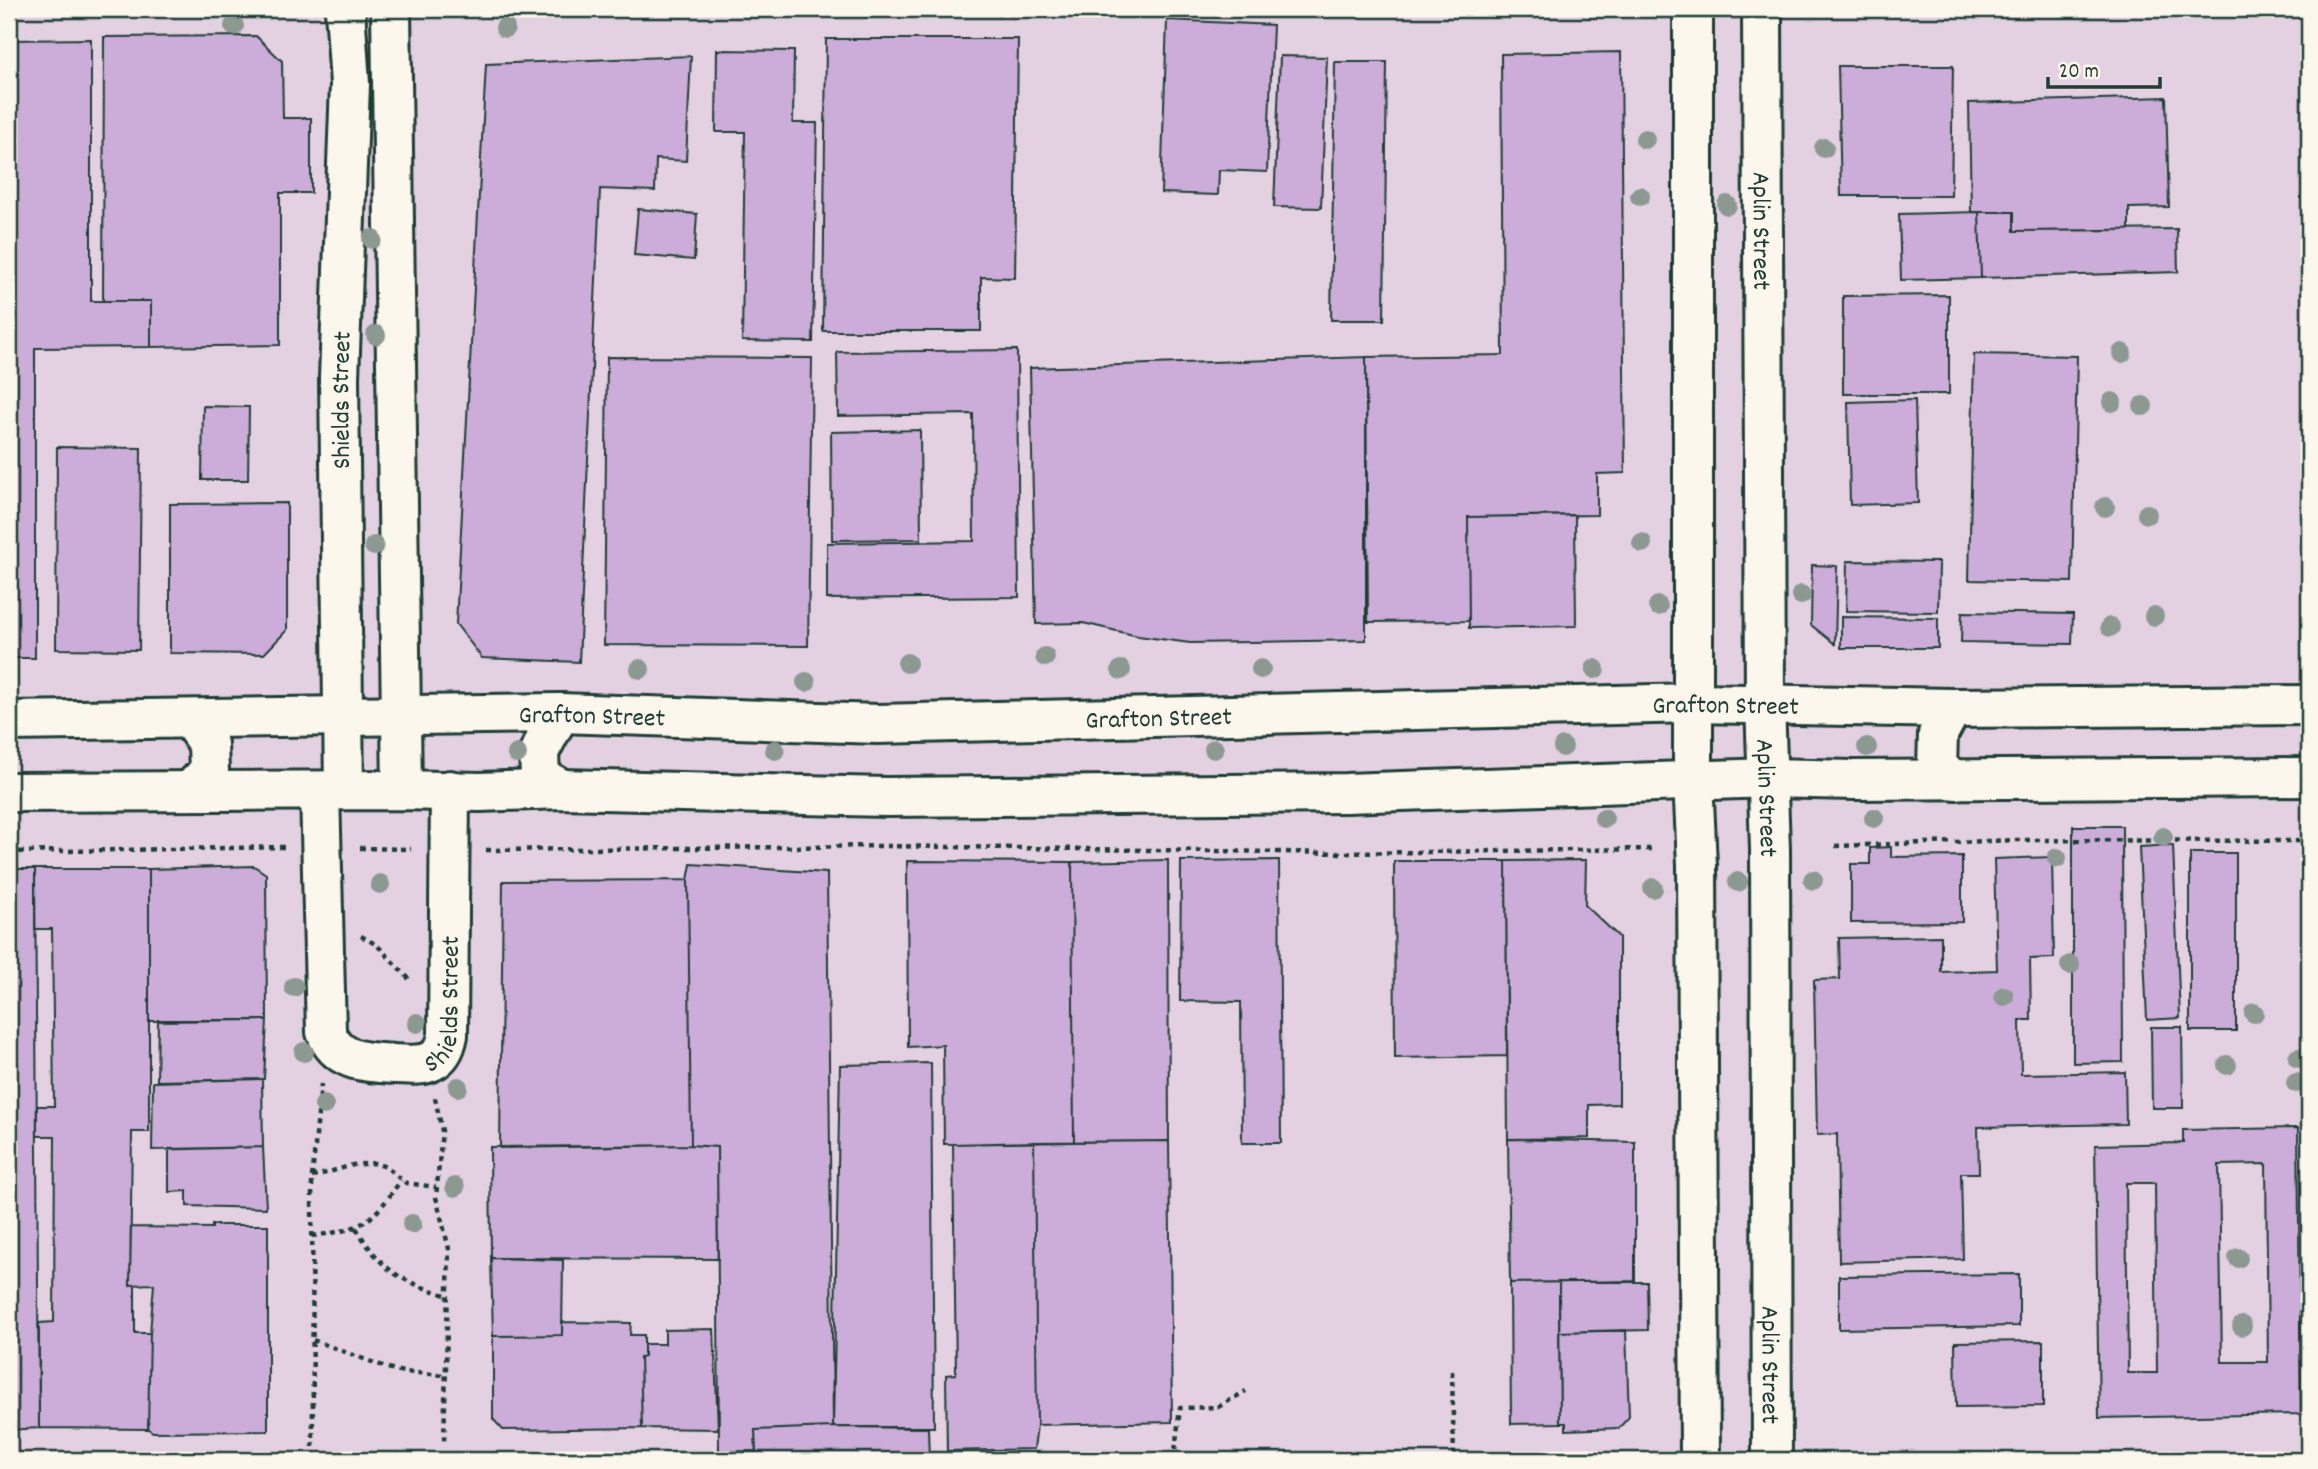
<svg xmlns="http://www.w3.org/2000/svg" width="2318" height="1469" font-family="Dekko,sans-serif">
<rect width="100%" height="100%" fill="#ede1e6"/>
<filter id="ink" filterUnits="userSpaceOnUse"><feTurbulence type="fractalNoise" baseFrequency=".0143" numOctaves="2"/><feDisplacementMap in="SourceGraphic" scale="14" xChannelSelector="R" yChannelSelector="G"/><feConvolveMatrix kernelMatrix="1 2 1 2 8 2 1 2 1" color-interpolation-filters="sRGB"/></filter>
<g filter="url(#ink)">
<path fill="#e3d1e2" d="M9 9H2309V1460H9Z"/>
<path fill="#ccadd9" stroke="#1f3d34" stroke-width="2" fill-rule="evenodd" d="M1167 20 1273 25 1267 172 1219 170 1218 195 1161 193Z
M256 36 282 61 283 118H311V193H280V345L151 347V301H103L104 37Z
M91 39V301H151V347L35 348V658H9V40Z
M826 39H1018L1015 278 981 277V331H823Z
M717 50 794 51 793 123H817L813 342 742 341 745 132H716Z
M1621 52 1625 473 1597 474V515L1468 517 1469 621 1368 622 1366 357 1503 355 1501 54Z
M691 56 686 161 656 159 655 191 600 189 579 662 482 658 456 624 486 64Z
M1280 56 1327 57 1321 208 1274 207Z
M1335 62H1387L1384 320H1331Z
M1838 66H1953L1951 196H1841Z
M2166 97 2169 207 2129 208V230L2014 231V212H1971L1969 103Z
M638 209 697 214 694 260 634 255Z
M1979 212H2014V231L2177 229 2178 272 1981 278Z
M1979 212 1981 278 1901 280 1899 214Z
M1949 295V394H1843V296Z
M1017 350 1019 597 827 599V543L974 541 973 414 838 416 837 352Z
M1974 354 2077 356 2072 582 1969 580Z
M607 357 812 358 808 646 604 645Z
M1366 357V640L1190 643 1138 636 1083 623 1036 624 1030 368Z
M1915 400 1918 503 1850 505 1848 402Z
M203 406 249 407 248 480H202Z
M920 430 921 539 832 540 831 432Z
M57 447 141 448 139 650 56 649Z
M287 503V630L264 654 170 653V504Z
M1575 515 1576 626 1469 628 1468 517Z
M1847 561 1939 562 1938 612 1846 611Z
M1812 565 1837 566 1835 644 1811 625Z
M1962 612 2073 614 2072 644 1961 642Z
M1841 617 1938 618V648H1841Z
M2073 826H2122L2123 1062 2073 1063Z
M2173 845 2180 1018 2147 1020 2139 847Z
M1891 847V857L1962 856V922L1851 923V864H1870V848Z
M2190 853H2236V1031H2190Z
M2052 857 2054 958 2030 959 2031 1020H2020L2021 1074 2125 1072 2126 1124 1978 1127 1979 1173H1961L1963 1259 1839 1262 1837 1134 1817 1135 1814 980 1840 979 1839 938 1941 936V972L1997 970 1994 859Z
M1168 860 1169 1141 1074 1142 1072 862Z
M1279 860 1281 1143H1242L1241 1002 1180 1001 1181 861Z
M1586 860 1585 905 1619 937V1104L1589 1105V1138L1508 1139 1506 861Z
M907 861 1072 862 1074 1142 944 1144 943 1045 908 1047Z
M1394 861H1506L1507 1056 1395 1058Z
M691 864 827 873 833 1427 755 1430 756 1451 719 1452 717 1147 691 1145 688 880Z
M254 866 266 874 267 1020 149 1021V869Z
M9 869H35L39 1428 9 1430Z
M35 869H149V1132H132L130 1285H135V1333H150L148 1429 39 1428V1323L54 1322 55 1136H37V1106H54L52 929H35Z
M688 880 691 1145 500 1148 503 881Z
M158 1020H267L264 1079 157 1081Z
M2151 1027H2182L2183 1108H2152Z
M931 1063 934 1427H833L840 1065Z
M262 1079 263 1147 152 1150 153 1082Z
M2298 1128 2301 1414 2099 1418 2095 1145 2183 1143V1130ZM2266 1164 2268 1362H2222L2219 1165ZM2126 1183H2155L2157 1373H2128Z
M1508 1139 1635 1142V1281L1510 1283Z
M1169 1141 1172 1422 1037 1425 1034 1142Z
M1034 1142 1037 1425 1034 1449 947 1451 946 1375 956 1374 953 1144Z
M691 1145 717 1147 718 1259 491 1258 490 1147Z
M263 1147 266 1208 187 1206V1191L169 1192V1149Z
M212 1225H268V1431L153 1432 148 1429 150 1333 154 1284 130 1285 131 1227 212 1228Z
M491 1258 563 1260 562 1335 493 1336Z
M2019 1274V1326L1839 1329V1276Z
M1559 1282 1560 1423 1511 1424 1510 1283Z
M1559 1282H1647L1648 1330 1559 1332Z
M2301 1321H2309V1414H2301Z
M562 1322 631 1323 630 1335H644V1356L640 1357 642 1428 503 1430 493 1419V1336L562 1335Z
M714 1329 718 1429 642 1428 640 1357 644 1356V1344H665V1330Z
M1626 1330 1629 1417 1619 1428 1566 1430V1423H1560L1559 1332Z
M2043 1341V1406L1956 1407 1955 1342Z
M832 1427 928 1428 929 1460H756L755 1430Z"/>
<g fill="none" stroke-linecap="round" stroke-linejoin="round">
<g stroke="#1f3d34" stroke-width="44">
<g id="minor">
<path d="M391 9 402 790"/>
<path d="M1693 9V779L1697 865 1700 1460"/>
<path id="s1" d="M1762 9 1765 703 1770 849 1772 1460"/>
<path d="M1952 708 1938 734 1937 769 1956 780"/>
<path d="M560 713 539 752 540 777 562 789"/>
<path id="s2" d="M9 721 560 713 878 724 1693 703 1952 708 2309 705"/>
<path id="s3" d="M344 790 339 378 350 84 345 9"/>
<path d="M190 791 209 771 208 744 191 720"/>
<path id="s4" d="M320 791 326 1032C337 1063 367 1062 394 1064 406 1064 420 1067 432 1061 442 1056 446 1046 448 1035L450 790"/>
<path d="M9 792 402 790 480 792 562 789 886 797 1346 793 1769 778 1854 780 2309 777"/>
</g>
</g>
<path stroke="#1f3d34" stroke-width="4.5" stroke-dasharray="5 5" stroke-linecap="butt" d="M1835 846 2017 840 2309 841
M360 848 411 849
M486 850 886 846 1345 853 1654 849
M9 852 285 847
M361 936 377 945 411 981
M435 1098 442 1131 436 1197 449 1249 444 1443
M312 1177 353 1165 375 1163 386 1167 406 1183 436 1187
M356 1228C385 1274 398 1279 448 1296
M312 1236C365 1229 371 1223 401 1180
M313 1340 388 1368 403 1372 446 1375
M1452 1371 1454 1460
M313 1447 312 1177 321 1084
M1174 1460 1180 1408 1218 1407 1246 1391"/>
<use href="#minor" stroke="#fbf7ec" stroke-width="38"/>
</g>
<g fill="#8b9991">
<circle cx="234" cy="26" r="10"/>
<circle cx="505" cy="28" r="10"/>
<circle cx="1645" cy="139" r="10"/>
<circle cx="1824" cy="148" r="10"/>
<circle cx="1640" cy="196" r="10"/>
<circle cx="1727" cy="205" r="10"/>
<circle cx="372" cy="239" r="10"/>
<circle cx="376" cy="335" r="10"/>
<circle cx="2122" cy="353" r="10"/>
<circle cx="2112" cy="402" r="10"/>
<circle cx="2143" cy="406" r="10"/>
<circle cx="2105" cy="507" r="10"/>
<circle cx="2147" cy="514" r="10"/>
<circle cx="1642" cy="543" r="10"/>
<circle cx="374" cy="546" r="10"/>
<circle cx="1801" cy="595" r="10"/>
<circle cx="1658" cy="606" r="10"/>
<circle cx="2154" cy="616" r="10"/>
<circle cx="2110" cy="627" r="10"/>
<circle cx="1045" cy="657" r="10"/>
<circle cx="907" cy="663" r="10"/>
<circle cx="640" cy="669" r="10"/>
<circle cx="1261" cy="669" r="10"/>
<circle cx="1595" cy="669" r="10"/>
<circle cx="1121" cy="670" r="10"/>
<circle cx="806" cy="682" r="10"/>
<circle cx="1563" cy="747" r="10"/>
<circle cx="1867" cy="747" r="10"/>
<circle cx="1214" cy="749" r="10"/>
<circle cx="775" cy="750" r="10"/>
<circle cx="517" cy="754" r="10"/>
<circle cx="1604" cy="818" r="10"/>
<circle cx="1874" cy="818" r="10"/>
<circle cx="2163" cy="837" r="10"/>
<circle cx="2057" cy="858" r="10"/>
<circle cx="1813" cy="880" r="10"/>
<circle cx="1738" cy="882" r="10"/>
<circle cx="380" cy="884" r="10"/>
<circle cx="1653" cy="888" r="10"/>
<circle cx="2070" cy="965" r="10"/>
<circle cx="294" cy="987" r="10"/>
<circle cx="2004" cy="996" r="10"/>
<circle cx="2254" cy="1013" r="10"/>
<circle cx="417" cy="1023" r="10"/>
<circle cx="304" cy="1052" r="10"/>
<circle cx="2298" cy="1058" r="10"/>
<circle cx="2227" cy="1065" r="10"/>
<circle cx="2296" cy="1083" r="10"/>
<circle cx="458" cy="1087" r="10"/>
<circle cx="324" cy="1105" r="10"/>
<circle cx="455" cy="1187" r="10"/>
<circle cx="412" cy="1224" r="10"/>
<circle cx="2238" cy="1258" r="10"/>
<circle cx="2242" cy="1326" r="10"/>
</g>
</g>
<g text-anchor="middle" stroke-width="6" stroke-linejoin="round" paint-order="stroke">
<g font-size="26" fill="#1f3d34" stroke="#fbf7ec">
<text dy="9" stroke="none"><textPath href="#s1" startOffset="222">Aplin Street</textPath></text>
<text dy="9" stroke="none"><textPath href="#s3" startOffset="390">Shields Street</textPath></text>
<text dy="9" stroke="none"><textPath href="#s2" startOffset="1717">Grafton Street</textPath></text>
<text dy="9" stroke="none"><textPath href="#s2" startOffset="583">Grafton Street</textPath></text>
<text dy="9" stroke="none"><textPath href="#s2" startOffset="1150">Grafton Street</textPath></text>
<text dy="9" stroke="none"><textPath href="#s1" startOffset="789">Aplin Street</textPath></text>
<text dy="9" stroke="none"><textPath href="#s4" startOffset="422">Shields Street</textPath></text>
<text dy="9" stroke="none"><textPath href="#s1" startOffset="1356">Aplin Street</textPath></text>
</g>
</g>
<rect width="2318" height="1469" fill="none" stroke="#fbf7ec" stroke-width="35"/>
<rect x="18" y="18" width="2283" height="1434" fill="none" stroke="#1f3d34" stroke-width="2.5" filter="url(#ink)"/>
<path d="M2048 77v10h112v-10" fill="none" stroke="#1f3d34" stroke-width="3.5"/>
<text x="2059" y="77" font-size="21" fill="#1f3d34" stroke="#fbf7ec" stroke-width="5" paint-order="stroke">20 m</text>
</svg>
